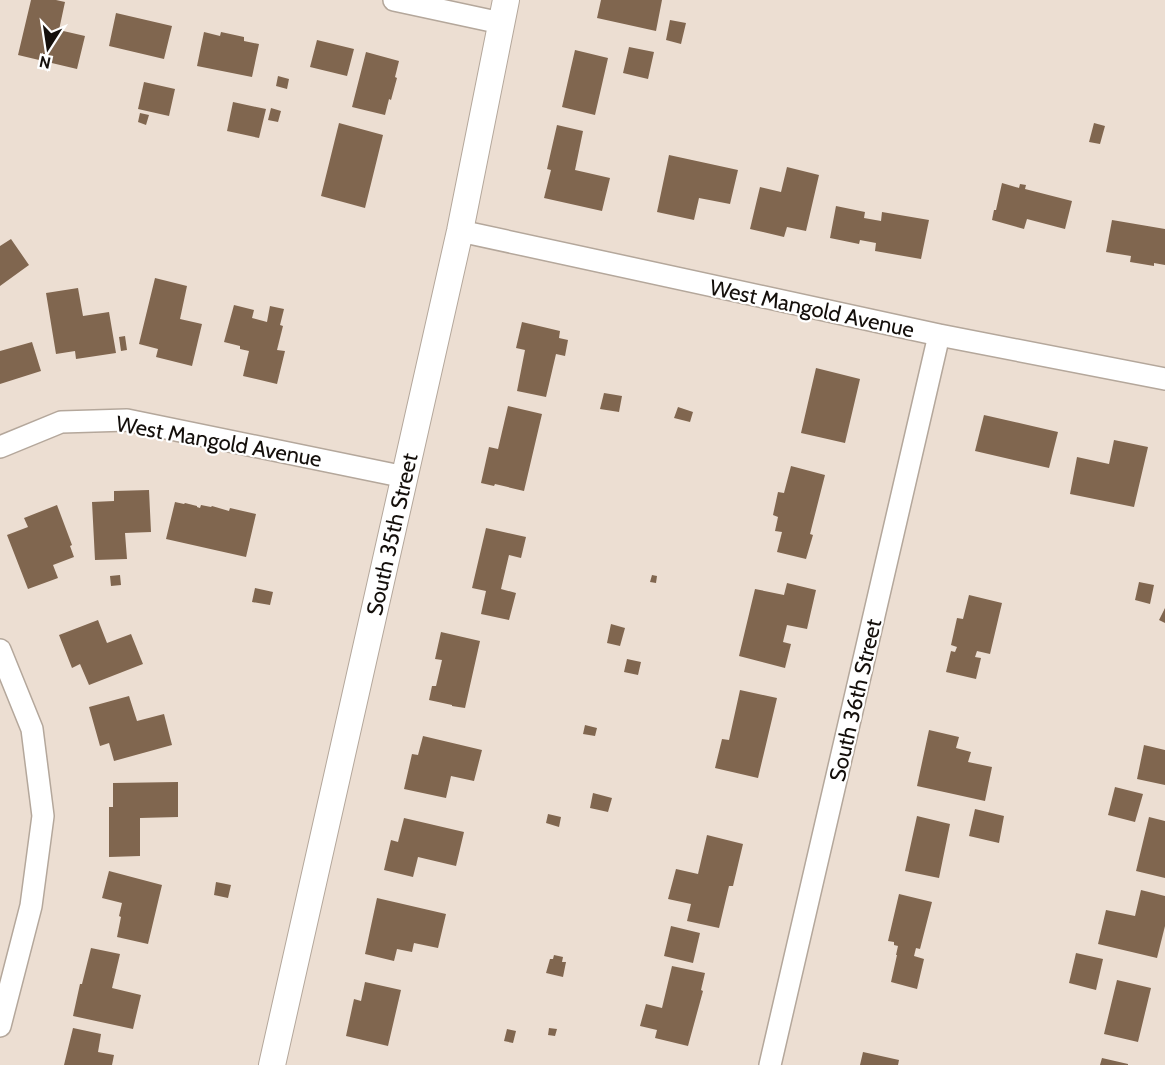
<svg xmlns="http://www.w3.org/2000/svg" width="1165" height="1065" font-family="Cabin,sans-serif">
<rect width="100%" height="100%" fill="#ecded2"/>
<path fill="#80664f" d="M31 0H56L65 2 59 30 85 36 77 69 18 55Z
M601 0H662L656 31 597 18Z
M116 13 172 26 164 59 109 46Z
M670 20 686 23 681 44 666 40Z
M204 32 220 36 221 32 244 37V41L259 44 252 77 197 66Z
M317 40 354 49 347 76 310 67Z
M629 47 654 52 648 79 623 73Z
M575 50 608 58 595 115 562 107Z
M366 52 399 61 395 77 397 78 391 100 389 99 385 115 352 107Z
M278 76 289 79 287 89 276 86Z
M144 82 175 89 169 116 138 109Z
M233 102 266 109 259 138 227 131Z
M271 108 281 111 278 122 268 120Z
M140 113 149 115 146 125 138 122Z
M339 123 383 135 365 208 321 196Z
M1094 123 1105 126 1100 144 1089 142Z
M557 125 583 131 575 170 610 178 602 211 544 198 551 170 547 169Z
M669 155 738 170 730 204 699 198 694 220 657 212Z
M787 167 819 175 806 231 787 227 784 237 750 229 760 187 781 192Z
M1002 183 1019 188 1020 184 1026 185 1025 189 1072 201 1065 229 1027 219 1024 229 992 220 994 210H996Z
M836 206 865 212 864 218 881 221 882 212 929 220 921 259 875 251 876 243 860 240 859 244 830 238Z
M1112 220 1165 229V265L1154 263V266L1130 262 1131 256 1106 252Z
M11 239 29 265 0 286V246Z
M155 278 187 286 180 319 202 324 192 366 156 357 158 349 139 344Z
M78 288 83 316 109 312 116 353 76 359 75 351 56 354 46 293Z
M234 305 254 310 252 318 267 322 270 306 284 309 280 325 283 326 277 350 285 351 277 384 243 376 249 351 240 349V346L224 342Z
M522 322 560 331 559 338 568 340 565 356 556 354 546 397 517 391 525 350 516 348Z
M125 336 127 350 121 351 119 337Z
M32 342 41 371 0 384V351Z
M816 368 860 379 845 443 801 433Z
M604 393 622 396 619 412 600 409Z
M508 406 542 414 524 491 495 484 494 486 481 483 489 447 498 449Z
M678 407 693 412 690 422 674 418Z
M984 415 1058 432 1049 468 975 451Z
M1114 440 1148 447 1134 507 1070 494 1077 457 1109 464Z
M791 466 825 475 810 534 813 535 806 559 777 552 782 532 775 531 778 517 773 515 778 492 784 493Z
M149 490 151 532 125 533 127 559 95 560 92 502 114 501V491Z
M175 502 184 504 185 503 197 506V507L200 508 201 505 211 507 212 506 229 511 230 508 256 514 246 557 166 539Z
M57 505 72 545 70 546 74 557 53 565 58 578 28 589 7 535 28 527 24 518Z
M486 528 526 537 521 558 509 555 501 589 516 593 509 620 481 614 486 591 472 588Z
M120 575 121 585 111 586 110 576Z
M652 575 657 576 656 583 650 582Z
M1139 582 1154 585 1150 604 1135 600Z
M787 583 816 590 807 629 787 625 783 642 791 644 785 668 739 656 755 589 784 595Z
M255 588 273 592 270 605 252 602Z
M969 595 1002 603 990 654 977 651 975 657 981 658 976 679 946 672 951 651 955 652 957 647 951 645 957 618 963 619Z
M1165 608V623L1159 620Z
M98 620 107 643 131 634 143 664 89 685 80 664 72 668 59 635Z
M611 624 625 628 620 646 607 643Z
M441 632 480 641 465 708 452 706V705L429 700 432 686H436L442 660 435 659Z
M627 659 641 662 638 675 624 672Z
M740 690 777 698 758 778 715 768 722 739 729 740Z
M129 696 137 721 164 714 172 745 114 761 109 743 100 746 89 707Z
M585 725 597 728 595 736 583 734Z
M929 730 959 737 956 748 971 752 968 762 992 767 985 801 917 786Z
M423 736 482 750 474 781 451 776 446 798 404 789 412 754 418 755Z
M1144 745 1165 750V785L1137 779Z
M178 782V817L140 818V856L109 857V807H113V783Z
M1115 787 1143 794 1135 822 1108 815Z
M593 793 612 798 608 812 590 808Z
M975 809 1004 816 999 843 969 836Z
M548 814 561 817 559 827 546 823Z
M917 816 950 824 939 878 905 871Z
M1149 817 1165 821V878L1136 871Z
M404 818 464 832 456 866 418 857 413 877 384 870 391 840 398 842Z
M707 835 743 844 733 886H729L719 928 687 921 691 904 668 899 676 869 698 874Z
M109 871 162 885 148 944 117 937 121 917 119 916 122 903 102 898Z
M216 882 231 885 228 898 214 895Z
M1141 890 1165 896V926L1157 958 1098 944 1106 910 1135 916Z
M899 894 932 902 920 949 916 948 914 956 924 959 917 989 891 982 897 955H896L898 946 894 945V942L888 941Z
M377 898 446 914 438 948 414 943 412 952 397 949 394 961 365 954Z
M671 926 700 933 693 963 664 956Z
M91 948 120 954 112 988 141 995 133 1029 73 1016 80 984H82Z
M1076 953 1103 959 1096 990 1069 983Z
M554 955 563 957 562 962H566L563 977 546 973 550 959H553Z
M672 966 705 973 701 990 703 991 688 1046 655 1038 657 1030 640 1026 646 1004 662 1008Z
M1117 980 1151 988 1138 1042 1104 1034Z
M365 982 401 990 388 1046 346 1036 354 999 361 1001Z
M73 1028 101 1034 98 1052 114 1055 112 1065H64Z
M549 1028 557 1029 555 1036 548 1035Z
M507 1029 516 1031 513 1043 504 1041Z
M863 1052 899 1060 898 1065H860Z
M1102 1058 1128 1064V1065H1100Z"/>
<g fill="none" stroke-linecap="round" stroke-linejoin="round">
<g stroke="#b4a79b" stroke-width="24">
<path id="minor" d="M394 0 501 23
M460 231 939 335 1165 379
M0 447 61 422 127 420 405 477
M0 650 32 729 43 816 31 906 0 1026
M770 1065 939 335"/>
</g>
<g stroke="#b4a79b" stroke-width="28">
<g id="tertiary">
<path id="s1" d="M272 1065 460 231 506 0"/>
</g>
</g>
<use href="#minor" stroke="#fff" stroke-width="21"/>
<use href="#tertiary" stroke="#fff" stroke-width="26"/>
</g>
<g text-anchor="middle" stroke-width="4.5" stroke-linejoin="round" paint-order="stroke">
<g font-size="22" fill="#140f0b" stroke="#fff">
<text transform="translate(812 308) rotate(12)" y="8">West Mangold Avenue</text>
<text transform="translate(219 441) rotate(10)" y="8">West Mangold Avenue</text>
<text dy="8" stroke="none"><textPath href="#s1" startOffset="544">South 35th Street</textPath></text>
<text transform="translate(855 700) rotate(-77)" y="8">South 36th Street</text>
</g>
</g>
<g transform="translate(48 48) rotate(192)" stroke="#ffffff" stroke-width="4.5" paint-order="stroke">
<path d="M0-4.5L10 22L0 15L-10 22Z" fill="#140f0b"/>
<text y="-9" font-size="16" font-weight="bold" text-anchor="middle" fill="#140f0b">N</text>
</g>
</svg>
